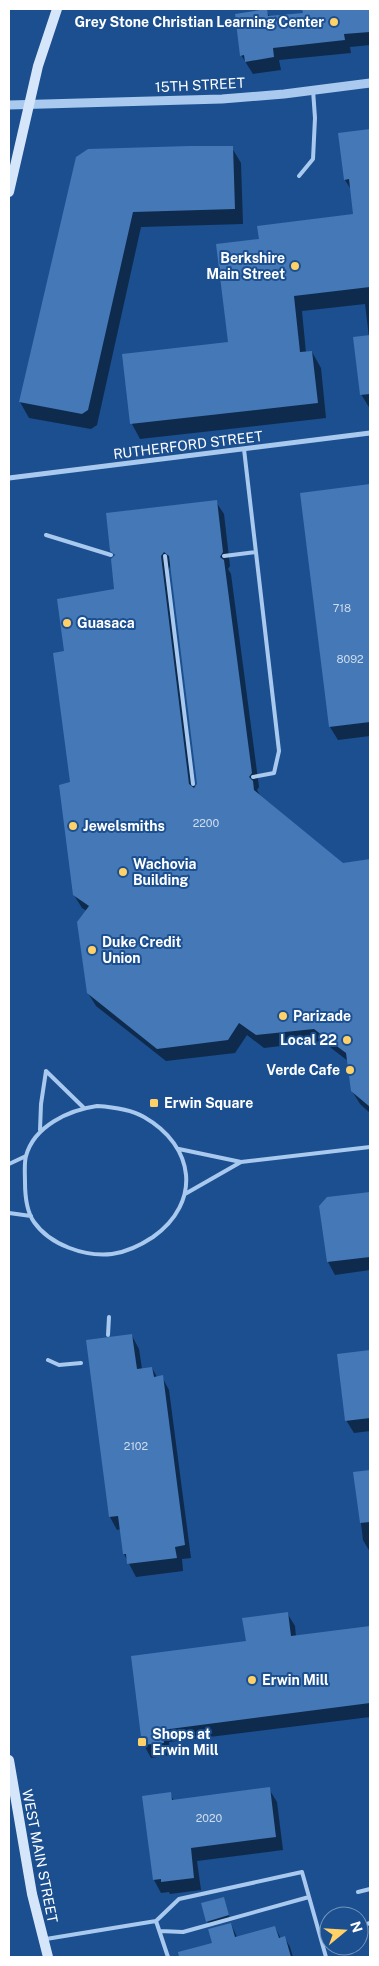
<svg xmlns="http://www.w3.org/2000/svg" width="379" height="1966" font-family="'Public Sans',sans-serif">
<rect width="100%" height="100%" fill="#1b4f8f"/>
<path fill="#0007" fill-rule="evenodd" d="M303 9H370V45L350 47 351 53 279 60 281 70 253 74 241 55 266 11 270 17 304 14Z
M370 130V409L361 394 369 337 365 304 302 311 306 353 312 352 321 368 326 418 140 439 132 424 229 343 260 240 354 216 352 191 345 180 340 134Z
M232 148 241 163 243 224 141 227 97 425 91 429 29 418 20 402 77 158Z
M370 486V736L338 740 330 727 301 494Z
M216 502 224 514 230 566 228 569 231 574 259 787 257 790 260 795 343 864 370 860V1113L360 1104 352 1091 348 1061 322 1041 264 1048 247 1035 235 1053 166 1061 96 1006 88 993 87 911 82 908 74 895 71 783 65 652 115 590V556L111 550ZM171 565 198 784 195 788 168 570Z
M370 1193V1270L335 1275 328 1262 321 1207 328 1198Z
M132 1336 139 1349 142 1369 152 1368 157 1377H162L169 1390 191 1558 182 1559 183 1571 136 1577 124 1554 121 1529 117 1530 110 1517Z
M370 1351V1431L354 1433 346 1420 338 1355Z
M370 1471V1552L363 1540 355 1473Z
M287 1613 295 1626 296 1637 370 1627V1717L169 1742 170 1755 151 1758 144 1745 132 1657 247 1642Z
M269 1789 277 1802 283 1850 197 1861 201 1890 170 1894 169 1892 161 1893 154 1880 170 1794 174 1801Z
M224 1898 230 1919 209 1925 207 1921Z
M231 1924 237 1937 275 1927 281 1939 285 1938 290 1947 293 1957H203L200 1947 214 1944Z"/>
<path fill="#4478b7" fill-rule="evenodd" d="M267 9 268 16 303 13 302 9H370V32L344 34 345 40 273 48 274 57 245 62 244 55 240 56 235 14Z
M370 129V287L294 296 300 352 312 351 318 403 130 424 122 354 228 342 216 244 259 239 257 226 353 214 349 179 344 180 338 133Z
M190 146H233L235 209 133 212 88 410 82 414 19 402 76 157 88 149Z
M370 335V394L360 395 353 337Z
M370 484V722L329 727 300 493Z
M217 500 223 552 220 557 224 560 252 773 249 777 253 781 254 790 343 863 370 859V1107L351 1091 346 1053 314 1029 256 1035 239 1023 228 1040 157 1049 87 993 77 922 89 906 73 895 59 785 70 782 53 653 64 651 57 599 114 589 111 559 115 555 110 551 106 513ZM164 552 169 556 197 784 194 788 189 784 161 556Z
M370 1192V1257L327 1262 319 1206 327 1197Z
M132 1334 137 1369 152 1367 154 1377 163 1375 185 1545 175 1547 177 1558 127 1564 126 1554H123L118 1516 109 1517 86 1340Z
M370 1350V1418L345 1421 337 1354Z
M370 1470V1522L360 1523 353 1472Z
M288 1612 291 1636 370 1626V1703L162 1730 164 1743 142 1745 131 1656 246 1641 242 1618Z
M270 1787 276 1837 191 1848 194 1878 161 1882V1879L153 1880 142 1796 171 1792 172 1800Z
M224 1897 229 1915 206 1922 201 1903Z
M231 1923 235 1937 275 1926 279 1938 285 1936 291 1957H179L178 1952 212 1943 208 1929Z"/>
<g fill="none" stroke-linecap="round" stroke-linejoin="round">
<path stroke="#a9c9ee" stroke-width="4" d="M299 176 313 159 315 118 313 90
M244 449 279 751 274 773 253 777
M46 535 111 555
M165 556 193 784
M224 556 256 552
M46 1071 84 1108
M97 1106C113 1107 130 1109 144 1117 195 1146 202 1202 153 1237 141 1245 127 1252 112 1254 85 1257 50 1245 34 1222 27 1212 25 1194 25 1182 25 1174 24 1163 26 1156 34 1126 69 1110 97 1106Z
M40 1130 41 1104 46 1071
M179 1149 241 1162 370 1147
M9 1164 26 1156
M185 1194 241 1162
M9 1213 31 1216
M108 1335 109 1317
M48 1360 59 1365 81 1363
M358 1892 370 1889
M156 1921 179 1899 302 1872 326 1957
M367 1924 370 1923
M160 1931 183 1932 309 1897
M46 1939 156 1921 168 1957"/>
<path stroke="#a9c9ee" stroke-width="5" d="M9 478 370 433"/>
<path stroke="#a9c9ee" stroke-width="9" d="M9 105 222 99 284 94 370 83"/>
<path stroke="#d6e6fa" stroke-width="10" d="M9 192 38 66 57 9
M9 1760 32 1894 48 1957"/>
</g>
<g fill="#ffd166" stroke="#1b4f8f" stroke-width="2">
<circle cx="334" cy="22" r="5"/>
<circle cx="295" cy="266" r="5"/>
<circle cx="67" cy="623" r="5"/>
<circle cx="73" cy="826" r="5"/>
<circle cx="123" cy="872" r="5"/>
<circle cx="92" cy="950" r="5"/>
<circle cx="283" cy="1016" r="5"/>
<circle cx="347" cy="1040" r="5"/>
<circle cx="350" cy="1070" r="5"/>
<rect x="149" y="1098" width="10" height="10" rx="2.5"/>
<circle cx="252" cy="1680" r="5"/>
<rect x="137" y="1737" width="10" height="10" rx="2.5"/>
</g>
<g text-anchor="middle" stroke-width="4" stroke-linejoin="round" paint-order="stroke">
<g font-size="11" fill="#d0dded">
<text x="342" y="612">718</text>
<text x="350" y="663">8092</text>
<text x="206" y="827">2200</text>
<text x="136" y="1450">2102</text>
<text x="209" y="1822">2020</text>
</g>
<g font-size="14" font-weight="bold" fill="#fff" stroke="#1b4f8f" text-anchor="start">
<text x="324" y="27" text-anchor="end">Grey Stone Christian Learning Center</text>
<text x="285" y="263" text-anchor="end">Berkshire<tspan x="285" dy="16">Main Street</tspan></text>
<text x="77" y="628">Guasaca</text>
<text x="83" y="831">Jewelsmiths</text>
<text x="133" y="869">Wachovia<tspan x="133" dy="16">Building</tspan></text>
<text x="102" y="947">Duke Credit<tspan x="102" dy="16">Union</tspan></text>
<text x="293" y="1021">Parizade</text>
<text x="337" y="1045" text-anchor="end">Local 22</text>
<text x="340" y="1075" text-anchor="end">Verde Cafe</text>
<text x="164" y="1108">Erwin Square</text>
<text x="262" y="1685">Erwin Mill</text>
<text x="152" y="1739">Shops at<tspan x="152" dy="16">Erwin Mill</tspan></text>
</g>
<g font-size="14" fill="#fff" stroke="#1b4f8f">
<text transform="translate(200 85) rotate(-3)" y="5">15TH STREET</text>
<text transform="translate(188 445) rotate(-7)" y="5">RUTHERFORD STREET</text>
<text transform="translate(40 1856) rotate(79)" y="5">WEST MAIN STREET</text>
</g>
</g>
<rect width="379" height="1966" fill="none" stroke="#ffffff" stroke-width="20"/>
<g transform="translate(344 1931) rotate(72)"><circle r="24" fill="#1b4f8f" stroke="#7695bc"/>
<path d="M0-4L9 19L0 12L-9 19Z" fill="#ffd166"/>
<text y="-8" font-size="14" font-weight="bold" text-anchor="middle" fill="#ffffff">N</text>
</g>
</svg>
